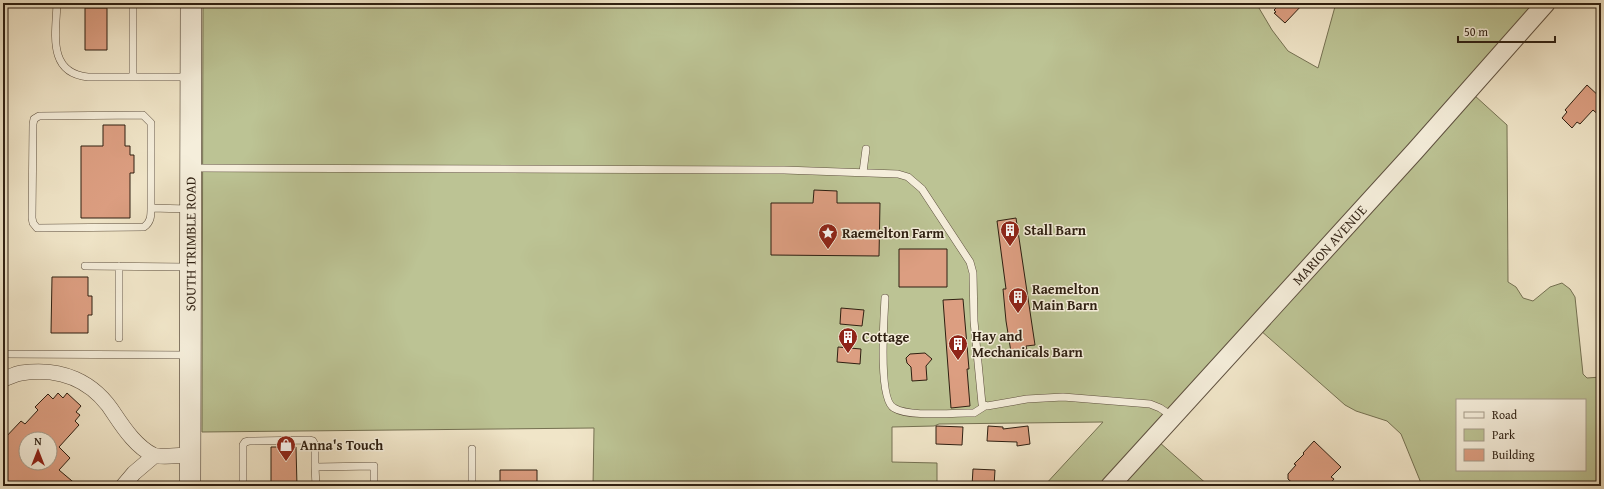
<svg xmlns="http://www.w3.org/2000/svg" width="1604" height="489" font-family="'Gentium Book Plus',serif">
<rect width="100%" height="100%" fill="#f0e5c8"/>
<filter id="stains"><feTurbulence type="fractalNoise" baseFrequency=".005" numOctaves="4"/><feColorMatrix values="0 0 0 0 .2 0 0 0 0 .09 0 0 0 0 .02 0 0 0 .5 -.17"/></filter>
<radialGradient id="worn" r=".72"><stop offset=".6" stop-color="#630" stop-opacity="0"/><stop offset="1" stop-color="#630" stop-opacity=".3"/></radialGradient>
<path fill="#bcc394" stroke="#757152" fill-rule="evenodd" d="M203 3H1256L1272 30 1288 51 1318 68 1336 3H1538L1102 486H1044L1103 422 939 424 934 426 892 427V462L937 463V486H593L594 428 202 432Z
M1474 95 1507 125 1508 282 1516 287 1523 298 1533 301 1550 287 1562 283 1570 289 1575 297 1583 374 1587 378 1601 377V486H1419L1421 483 1401 434 1387 421 1356 411 1345 405 1260 330ZM1457 400H1585V470H1457Z
M1159 442 1209 486H1118Z"/>
<path fill="#dc9e81" stroke="#2e1f11" fill-rule="evenodd" d="M1281 3H1304L1285 23 1274 13 1276 12 1274 10Z
M85 8H107V50H85Z
M1587 85 1601 98V117L1593 110 1580 124 1577 122 1572 128 1562 118 1567 112 1565 110Z
M103 125H125V146H130V155H134V173H130V218H81V146H103Z
M814 190 837 191V203H880L879 256 771 255V203H813Z
M1016 218 1035 345 1026 346 1027 350 1011 352 1006 321 1003 289H1006L997 221Z
M899 249H947V287H899Z
M52 277H88V296H92V315H88V333H51Z
M963 299 969 369H967L970 406 951 408 943 300Z
M841 308 864 310 862 326 840 324Z
M838 347 861 349 860 364 837 362Z
M925 353 932 359 926 366 927 380 912 381 911 367 907 363 906 358 910 354Z
M58 393 63 398 67 393 81 406 76 412 80 415 75 421 79 425 59 447 70 458 59 470 78 486H13L3 477V440L21 421 25 424 38 410 35 407 48 394 53 399ZM26 439H50V463H26Z
M936 426 963 427 962 445 936 444Z
M988 426 1003 427V429L1028 426 1030 444 1017 446V442L987 441Z
M1314 441 1341 467 1331 477 1334 479 1328 486H1296L1288 479V474L1296 465 1294 464 1304 454 1303 453Z
M271 447H296L297 486H271Z
M973 469 995 470 994 486H972Z
M500 470H537V486H500Z"/>
<g fill="none" stroke-linecap="round" stroke-linejoin="round">
<g stroke="#5e503f" stroke-width="8">
<path id="service" d="M57 3C56 33 47 73 88 77H189
M133 77V3
M143 115 151 123V208C151 216 151 222 144 227L37 228 33 223 32 218 33 124 34 119 39 116Z
M193 168 784 170 898 174 908 177 922 189 970 262 973 273 974 321 982 404 987 406 1027 399 1063 397 1150 404 1160 408 1172 416
M863 172 866 149
M151 208 188 209
M85 266 188 267
M885 298C884 317 878 400 894 408 909 417 948 413 967 413H974L985 406
M119 338V266
M3 354 188 355
M472 449V486
M243 486V445L245 442 249 441 309 440 313 441 315 445V467
M316 486 315 467 374 466V486"/>
</g>
<g stroke="#5e503f" stroke-width="16">
<path id="minor" d="M3 379C9 378 14 374 21 373 61 367 94 381 115 415 125 430 137 447 153 455 160 458 181 455 190 455
M123 486 134 473 154 456"/>
</g>
<g stroke="#5e503f" stroke-width="20">
<g id="tertiary">
<path id="s1" d="M1110 486 1415 151 1546 3"/>
</g>
</g>
<g stroke="#2e1f11" stroke-width="22">
<g id="secondary">
<path id="s2" d="M190 486 191 3"/>
</g>
</g>
<use href="#service" stroke="#f5eedb" stroke-width="7"/>
<use href="#minor" stroke="#f5eedb" stroke-width="15"/>
<use href="#tertiary" stroke="#f5eedb" stroke-width="18"/>
<use href="#secondary" stroke="#f5eedb" stroke-width="21"/>
</g>
<defs>
<g id="building-pin" transform="scale(1)"><path d="M0 17L-7.5 6A9.5 9.5 0 1 1 7.5 6Z" fill="#8f2418" stroke="#f5eedb"/><path d="M-4-6H4V6H1V3H-1V6H-4ZM-2.5-4.3h1.7v1.8h-1.7ZM.8-4.3h1.7v1.8H.8ZM-2.5-1h1.7V.8h-1.7ZM.8-1h1.7V.8H.8Z" fill="#fff"/></g>
<g id="sight-pin" transform="scale(1)"><path d="M0 17L-7.5 6A9.5 9.5 0 1 1 7.5 6Z" fill="#8f2418" stroke="#f5eedb"/><path d="M0-6L1.8-2.2L6-1.7L2.9 1.2L3.7 5.4L0 3.3L-3.7 5.4L-2.9 1.2L-6-1.7L-1.8-2.2Z" fill="#fff"/></g>
<g id="shop-pin" transform="scale(1)"><path d="M0 17L-7.5 6A9.5 9.5 0 1 1 7.5 6Z" fill="#8f2418" stroke="#f5eedb"/><path d="M-5-2.5h2.3a2.7 3.5 0 0 1 5.4 0H5L5.5 6h-11ZM-1.5-2.5h3a1.5 2.3 0 0 0-3 0Z" fill="#fff"/></g>
</defs>
<g fill-rule="evenodd">
<use href="#building-pin" x="1010" y="230"/>
<use href="#sight-pin" x="828" y="233"/>
<use href="#building-pin" x="1018" y="297"/>
<use href="#building-pin" x="848" y="337"/>
<use href="#building-pin" x="958" y="344"/>
<use href="#shop-pin" x="286" y="445"/>
</g>
<g text-anchor="middle" stroke-width="3" stroke-linejoin="round" paint-order="stroke">
<g font-size="14" font-weight="bold" fill="#2e1f11" stroke="#f5eedb" text-anchor="start">
<text x="1024" y="235">Stall Barn</text>
<text x="842" y="238">Raemelton Farm</text>
<text x="1032" y="294">Raemelton<tspan x="1032" dy="16">Main Barn</tspan></text>
<text x="972" y="341">Hay and<tspan x="972" dy="16">Mechanicals Barn</tspan></text>
<text x="862" y="342">Cottage</text>
<text x="300" y="450">Anna's Touch</text>
</g>
<g font-size="14" fill="#2e1f11" stroke="#f5eedb">
<text dy="5" stroke="none"><textPath href="#s2" startOffset="242">SOUTH TRIMBLE ROAD</textPath></text>
<text dy="5" stroke="none"><textPath href="#s1" startOffset="326">MARION AVENUE</textPath></text>
</g>
</g>
<rect width="1604" height="489" fill="none" stroke="#f0e5c8" stroke-width="16"/>
<rect x="4" y="4" width="1596" height="481" fill="none" stroke="#2e1f11" stroke-width="2"/>
<rect x="8" y="8" width="1588" height="473" fill="none" stroke="#2e1f11"/>
<rect x="1456" y="399" width="130" height="72" fill="#f5eedb" stroke="#a59b8a"/>
<rect x="1464" y="412" width="20" height="6" fill="#f5eedb" stroke="#a59b8a"/>
<text x="1492" y="419" font-size="12" fill="#2e1f11">Road</text>
<rect x="1464" y="429" width="20" height="12" fill="#bcc394" stroke="#a59b8a"/>
<text x="1492" y="439" font-size="12" fill="#2e1f11">Park</text>
<rect x="1464" y="449" width="20" height="12" fill="#dc9e81" stroke="#a59b8a"/>
<text x="1492" y="459" font-size="12" fill="#2e1f11">Building</text>
<g transform="translate(38 451)"><circle r="19" fill="#f5eedb" stroke="#a59b8a"/>
<path d="M0-3L7 15L0 10L-7 15Z" fill="#8f2418"/>
<text y="-6" font-size="11" font-weight="bold" text-anchor="middle" fill="#2e1f11">N</text>
</g>
<path d="M1458 36v6h97v-6" fill="none" stroke="#2e1f11" stroke-width="2"/>
<text x="1464" y="36" font-size="12" fill="#2e1f11" stroke="#f5eedb" stroke-width="3" paint-order="stroke">50 m</text>
<rect width="100%" height="100%" filter="url(#stains)"/>
<rect width="100%" height="100%" fill="url(#worn)"/>
</svg>
